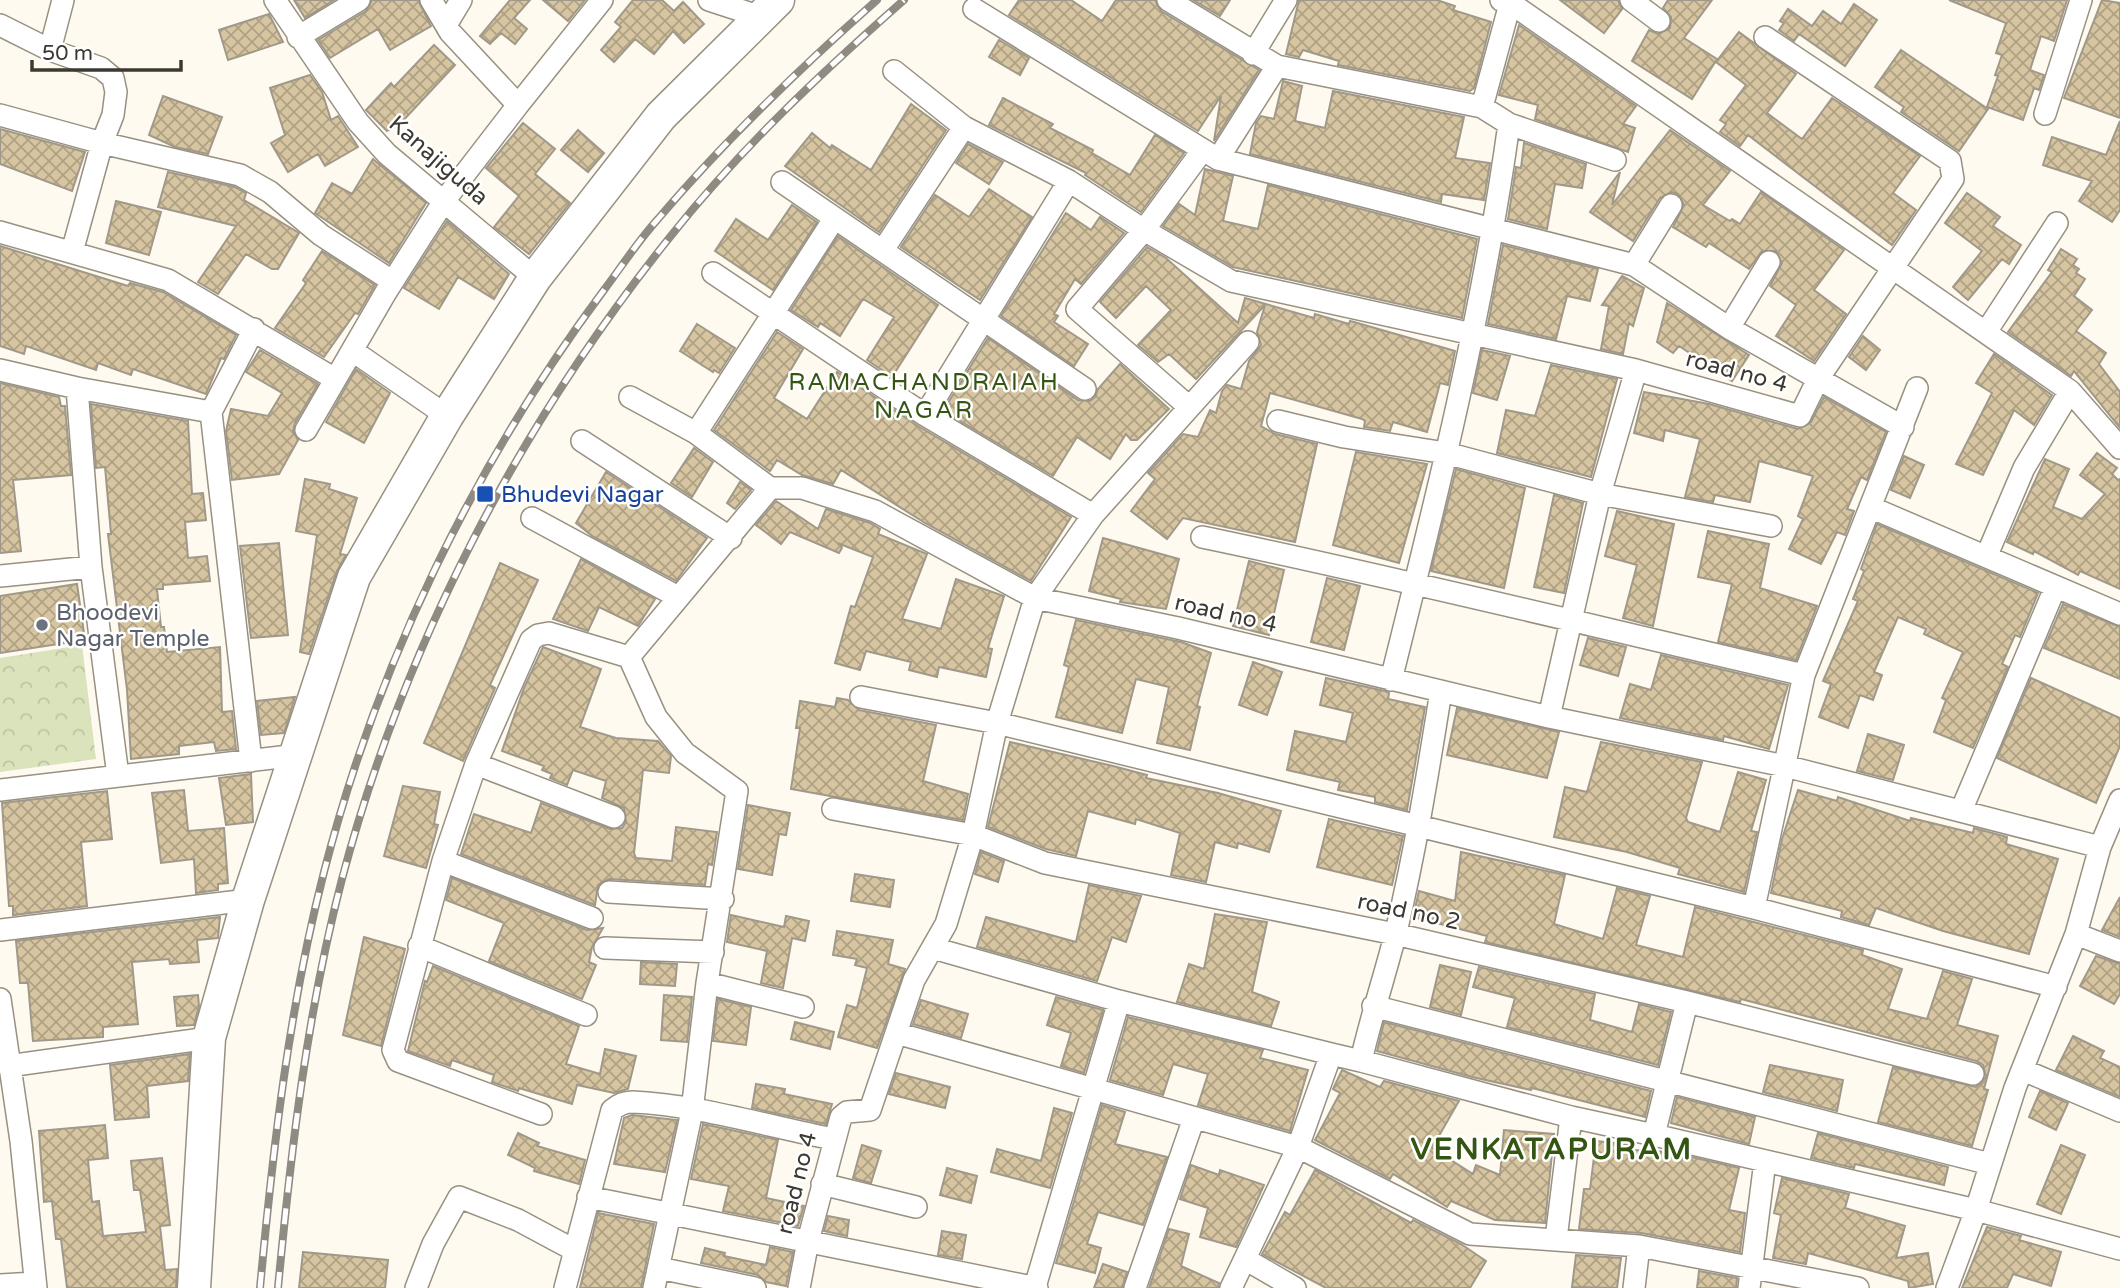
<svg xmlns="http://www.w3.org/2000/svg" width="2120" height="1288" font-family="'Varela Round',sans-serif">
<defs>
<pattern id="forest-crowns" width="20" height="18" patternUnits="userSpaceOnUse" patternTransform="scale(1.75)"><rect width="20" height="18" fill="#dbe3bd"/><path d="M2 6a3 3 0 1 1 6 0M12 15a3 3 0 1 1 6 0" fill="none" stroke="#bdc4a3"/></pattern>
<pattern id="building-cross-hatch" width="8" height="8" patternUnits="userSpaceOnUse" patternTransform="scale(1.75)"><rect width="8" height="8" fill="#d6c5a0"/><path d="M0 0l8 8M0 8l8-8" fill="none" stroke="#afa183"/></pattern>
</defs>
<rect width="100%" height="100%" fill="#fffaf0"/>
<path fill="url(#forest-crowns)" d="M82 645 96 759 0 772V658Z"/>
<path fill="url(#building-cross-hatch)" stroke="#a0998a" stroke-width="2" d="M294 0H334L305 18Z
M372 0H418L431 26 390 50 378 29 330 58 318 40 366 11Z
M510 0H530L514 18 527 29 515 44 501 33 490 44 480 36Z
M543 0H585L568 21Z
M633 0H662L674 11 683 2 704 24 684 43 673 31 654 54 635 39 614 62 601 50 621 27 615 22Z
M1019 0H1071L1102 21 1116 0H1155L1161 11 1259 70 1214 141 1221 96 1198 131 1009 15Z
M1193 0H1230L1220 16Z
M1299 0H1437L1455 6 1453 10 1491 22 1474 88 1470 91 1338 65 1339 61 1303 50 1299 57 1286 54Z
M1560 0H1618L1622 9 1604 33Z
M1668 0H1712L1684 38 1717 59 1692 99 1632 61 1649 30 1658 34 1670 28 1671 17 1663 8Z
M1949 0H2067L2054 41 2041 36 2030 70 2044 75 2039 90 2034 88 2023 120 1987 107 1998 76 1995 75 2002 55 1996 53 2006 23Z
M2102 0 2120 3V118L2064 98Z
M1854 4 1877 20 1845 66 1799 34 1794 41 1779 30 1784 23 1780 21 1788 9 1812 26 1823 11 1841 24Z
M269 14 283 42 228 60 219 30Z
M1519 25 1636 106 1623 124 1635 128 1628 152 1535 119 1538 105 1499 95Z
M1739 32 1796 74 1767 113 1802 139 1832 98 1920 156 1893 193 1916 210 1892 245 1748 135 1740 146 1720 132 1726 124 1720 120 1746 85 1716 62Z
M999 40 1029 58 1020 75 989 57Z
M434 45 455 65 400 124 387 131 366 110 391 83 394 87Z
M1901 50 1988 109 1959 151 1901 112 1904 107 1875 87Z
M310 75 322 92 331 120 338 116 358 147 325 166 318 154 288 172 271 143 285 135 270 88Z
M1283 81 1302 86 1295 121 1325 128 1333 91 1464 117 1455 158 1490 163 1484 200 1442 194 1441 202 1250 154 1256 123 1261 116 1274 119Z
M163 96 222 117 208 154 175 147 149 135Z
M1003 98 1053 124 1050 128 1093 150 1092 153 1130 175 1155 135 1184 153 1141 212 1085 175 1086 173 989 125Z
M911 104 946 130 879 232 785 166 812 133 830 148 832 145 871 170Z
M2120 121V210L2112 222 2079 201 2092 181 2043 165 2052 137 2106 155Z
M523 123 555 149 535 174 570 203 529 254 494 227 519 196 486 168Z
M0 129 85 152 72 191 0 164Z
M578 130 604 153 588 172 561 150Z
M1670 130 1730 171 1703 205 1730 221 1732 219 1740 224 1761 192 1844 250 1814 290 1846 314 1814 361 1776 336 1796 305 1770 286 1782 263 1776 251H1762L1749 269 1709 243 1706 247 1673 227 1684 205 1678 194 1672 192 1660 198 1633 241 1590 212 1620 172 1612 205Z
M1524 143 1586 164 1582 188 1555 184 1547 229 1508 219 1516 167 1521 168Z
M968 144 1003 162 989 184 956 163Z
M373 159 426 203 389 263 315 213 332 183 352 194Z
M1205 169 1233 176 1223 221 1258 229 1268 185 1477 239 1462 318 1233 267 1163 226 1179 204 1195 215Z
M168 172 235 187 246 193 244 200 299 233 278 269H272L246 254 218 294 198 282 236 226 158 207Z
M989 189 1032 217 980 300 901 247 935 195 969 217Z
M1967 193 2000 217 1993 226 2021 245 2009 264 2002 259 1968 300 1953 287 1982 251 1945 223Z
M116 201 161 212 149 255 106 243Z
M792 205 817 222 773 290 715 251 736 219 768 240Z
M1066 213 1091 230 1100 217 1124 233 1081 284 1075 279 1054 314 1058 316 1054 322 1088 344 1074 366 1001 316Z
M447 221 509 274 494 299 458 277 439 309 404 288Z
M838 236 938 305 892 377 867 360 894 317 863 299 840 336 820 323 818 327 791 310Z
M1503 245 1598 269 1590 301 1567 296 1556 339 1488 324Z
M0 246 128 286 130 283 163 292 236 335 224 359 221 358 206 394 133 369 131 375 98 363 96 370 26 346 24 354 0 346Z
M1147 247 1166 258 1238 323 1245 298 1314 318 1315 314 1349 324 1350 321 1354 322 1455 351 1448 385 1440 383 1427 432 1393 422 1390 431 1364 427 1365 421 1362 419 1270 393 1261 426 1275 434 1317 444 1295 542 1183 518 1167 539 1131 511 1155 479 1148 473 1183 434 1198 437 1210 410 1216 413 1222 391 1227 385 1241 389 1249 361 1261 345 1257 332 1265 305 1196 379 1169 354 1158 362 1138 345 1171 310 1146 286 1116 318 1100 302Z
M2061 249 2077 259 2073 265 2079 269 2076 273 2085 279 2074 296 2092 310 2076 331 2106 353 2099 364 2120 392V428L2074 371 2071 376 2008 332 2052 272 2048 270Z
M322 251 375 285 358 314 355 313 324 357 275 328 306 283 303 280Z
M1622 276 1644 288 1633 326 1629 323 1623 354 1601 349 1609 306 1602 305Z
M1667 303 1749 355 1732 381 1679 346 1673 353 1657 342Z
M697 324 735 348 719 373 714 370 713 372 680 351Z
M777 332 803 349 774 398 807 419 837 372 918 426 1071 517 1031 581 925 523 841 470 833 484 802 475 777 460 770 471 714 430Z
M1863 336 1880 350 1866 370 1849 357Z
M988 338 1078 400 1090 401 1095 397 1098 389 1120 364 1169 409 1137 440H1131L1126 434 1110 459 1077 437 1053 476 943 411Z
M260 350 318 384 295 423 293 431 298 440 279 474 232 480 226 431 231 409 268 416 282 393 246 372Z
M1482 350 1510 356 1497 400 1473 393Z
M1994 354 2052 395 2034 425 2014 410 1983 475 1956 464 1992 393 1976 383Z
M1551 365 1617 379 1591 477 1497 453 1506 410 1535 416Z
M356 369 390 393 364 443 326 422Z
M0 383 59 397 61 406H65L71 475 13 480 21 551 0 553Z
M1644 392 1709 404 1798 429 1811 422 1824 397 1886 432 1867 480 1861 477 1847 509 1854 511 1845 535 1837 532 1821 564 1789 549 1803 519 1798 516 1813 476 1759 461 1750 502 1715 495 1713 502 1685 497 1700 439 1665 430 1663 441 1634 433Z
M91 404 188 421 192 494 203 493 206 520 185 522 188 558 207 556 210 581 163 585V589H157L161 627H164L167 652 220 647 222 712 232 711 236 749 216 751 214 742 179 746V754L131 759 127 690 108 534H111L105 467 96 468Z
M694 448 713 462 692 497 671 483Z
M1356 452 1427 464 1399 563 1333 545Z
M2097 453 2117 468 2112 474 2118 480 2120 479V589L2080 571 2078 575 2034 551 2033 554 2007 542 2045 459 2069 469 2053 507 2082 519 2105 494 2080 475Z
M1904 456 1924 465 1910 498 1891 490Z
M1456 469 1525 488 1504 588 1431 571Z
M606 472 707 538 676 581 592 536 576 523Z
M305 479 330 484 329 489 357 498 340 554 346 555 337 571 309 654 300 652 317 535 296 531Z
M740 482 751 490 735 509 727 503Z
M1554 495 1583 503 1564 593 1534 587Z
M776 501 818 529 826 509 870 523 880 529 878 534 927 554 902 619 941 629 956 579 1004 596 988 648 992 649 986 677 939 667 937 677 909 670 911 662 866 651 860 670 835 663 851 606 855 607 873 557 840 544 842 548 839 553 790 532 781 544 756 525Z
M1617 511 1674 524 1653 626 1623 618 1637 565 1605 556Z
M1877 524 2038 593 2020 637 2015 635 2002 664 2008 667 1973 748 1934 732 1946 700 1942 698 1963 652 1924 634 1926 629 1898 617 1874 672 1882 675 1873 700 1860 695 1848 728 1819 717 1831 684 1823 681 1858 601 1853 599 1864 571 1861 569Z
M1708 531 1769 544 1760 588 1817 606 1796 660 1718 642 1732 584 1698 577Z
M1103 538 1179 559 1166 609 1120 602 1121 599 1089 591Z
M279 543 288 635 251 638 240 546Z
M581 559 655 599 638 626 599 607 588 631 553 619Z
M1249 561 1284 570 1269 635 1233 626Z
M500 563 538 580 490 685 495 688 463 761 424 743Z
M1327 578 1360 586 1344 650 1311 642Z
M77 584 85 640 0 653V596Z
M2063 604 2120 627V679L2044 648Z
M1076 620 1181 642 1211 653 1197 706 1200 707 1190 750 1157 743 1169 687 1136 679 1122 733 1056 717 1069 667 1064 665Z
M1588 638 1626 647 1618 676 1580 665Z
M543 647 601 669 580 727 616 738 658 741 671 756 669 773 643 770 634 853 636 858 672 861 676 827 717 832 712 865 708 864 705 885 609 879 598 885 595 905 461 854 474 814 531 833 541 803 610 829 622 828 626 822 624 808 602 798 606 781 573 770 567 785 550 778 552 774 542 770 544 766 502 751 524 688Z
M1661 655 1788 685 1769 749 1724 736 1723 740 1620 718 1630 684 1651 690Z
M1253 662 1282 672 1267 715 1239 705Z
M1326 678 1385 691 1389 693 1388 699 1425 707 1407 810 1375 802V797L1338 790 1340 782 1287 770 1295 731 1346 742 1353 713 1320 705Z
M2031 678 2120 718V746L2096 803 1997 758Z
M295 697 284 733 261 735 257 701Z
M837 698 848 700 859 710 936 725 923 781 968 794 963 820 791 789 800 728H796L800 701 835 707Z
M1457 708 1559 732 1547 778 1447 755Z
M1868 734 1904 745 1893 780 1857 771Z
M1010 742 1113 766 1147 775 1146 778 1218 793 1281 811 1269 852 1238 843 1237 848 1215 842 1206 882 1171 875 1180 833 1136 819 1135 824 1088 811 1076 856 1046 849 988 827Z
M1601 742 1702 762 1686 818 1688 822 1720 832 1738 772 1766 780 1751 831 1757 832 1744 892 1678 874 1680 868 1627 852 1554 837 1565 787 1587 792Z
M251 774 253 822 226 825 219 778Z
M403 786 440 792 434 824 438 825 426 868 384 856Z
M184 790 188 831 224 828 228 883 218 884V890L196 893 194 859 161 863 152 793Z
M1798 790 1837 801 1838 797 1910 821 1911 818 1973 833 1974 828 2007 837 2006 844 2058 859 2029 954 1943 931 1876 908 1869 925 1841 917 1842 911 1771 893 1782 839Z
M107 791 112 839 81 842 87 906 13 915V906H9L2 803Z
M748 805 790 813 786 835 779 834 772 875 738 869Z
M1329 819 1403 836 1392 885 1317 867Z
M981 852 1004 861 998 882 975 874Z
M1461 852 1565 875 1554 924 1603 939 1617 888 1650 896 1636 945 1683 957 1695 907 1863 950 1862 955 1902 969 1888 1009 1927 1019 1943 971 1972 979 1957 1025 1998 1036 1984 1089 1988 1090 1972 1146 1878 1122 1893 1067 1976 1087 1986 1077 1983 1065 1976 1061 1741 999 1740 1002 1485 942 1487 936 1413 917 1419 891 1455 901Z
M855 874 894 880 890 907 851 901Z
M452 878 587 930 603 928 592 947 589 962 596 965 582 999 489 961 504 923 446 900Z
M1089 885 1141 896 1126 942 1112 937 1097 981 977 947 986 917 1076 942Z
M2120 897V937L2102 930Z
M1215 914 1267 922 1252 992 1279 1002 1271 1026 1177 1002 1189 964 1204 969Z
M731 915 784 927 786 916 809 921 805 941 792 938 783 988 761 983 767 951 727 942Z
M220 917 218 938 197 940 199 962 170 964 169 959 132 962 138 1024 103 1027V1037L33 1041 28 983H20L16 941Z
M837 931 893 940 888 964 905 969 877 1048 838 1037 847 1005 857 1008 867 968 855 965 857 959 833 955Z
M364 937 405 949 381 1046 343 1035Z
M2096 956 2120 964V994L2114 1004 2080 986Z
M641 962 677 964 675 986 640 984Z
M1440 965 1471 972 1461 1015 1430 1007Z
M433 966 579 1026 566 1064 600 1074 605 1049 636 1056 628 1089 614 1093 577 1085 572 1104 519 1088 518 1091 492 1082 494 1075 452 1060 450 1066 408 1051 425 981 427 982Z
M1479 967 1595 994 1590 1020 1632 1032 1639 1004 1671 1012 1658 1065 1507 1027 1515 998 1473 987Z
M198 995 199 1006 194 1025 177 1026 174 997Z
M664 995 692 997 687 1042 661 1040Z
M1056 997 1103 1010 1084 1073 1061 1066 1071 1033 1047 1025Z
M718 999 751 1007 746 1045 713 1041Z
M921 1000 968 1014 961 1038 913 1024Z
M1128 1017 1263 1050 1260 1058 1308 1070 1290 1131 1198 1105 1208 1074 1173 1064 1163 1095 1110 1080Z
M795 1022 834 1032 830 1049 791 1039Z
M1384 1022 1651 1091 1645 1117 1532 1088 1531 1090 1472 1077 1377 1051Z
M2073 1036 2104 1051 2100 1058 2120 1067V1097L2056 1070Z
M190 1054 188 1081 147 1086 149 1117 115 1120 110 1065Z
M1770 1065 1843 1080 1837 1111 1763 1092Z
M1342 1070 1380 1087 1384 1081 1459 1101 1432 1148 1473 1174 1476 1165 1500 1175 1504 1130 1554 1134 1545 1223 1495 1220 1451 1201 1447 1207 1393 1174 1390 1179 1315 1140 1340 1093 1333 1089Z
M896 1073 950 1087 945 1108 889 1094Z
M756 1084 785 1089 784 1094 832 1104 826 1124 752 1108Z
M2040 1091 2068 1103 2056 1130 2029 1117Z
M1677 1097 1755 1117 1749 1144 1671 1123Z
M1102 1105 1125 1112 1115 1144 1167 1157 1143 1225 1098 1212 1087 1244 1101 1248 1095 1273 1056 1263Z
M1054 1108 1072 1113 1050 1188 991 1172 997 1149 1041 1161Z
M632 1115 677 1120 665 1172 614 1164 624 1118Z
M703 1124 778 1140 766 1198 804 1206 798 1226 723 1211 729 1186 691 1179Z
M105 1125 108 1158 88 1160 92 1202 99 1201 103 1236 146 1232 140 1190H134L131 1161 162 1158 170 1225 160 1226 165 1270 177 1269 176 1288H67L61 1239H56L52 1201 44 1202 39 1131Z
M518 1133 539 1143 537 1146 585 1160 579 1184 534 1171 535 1168 508 1155Z
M1818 1133 1948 1167 1944 1185 1855 1164 1854 1168 1811 1158Z
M1596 1141 1634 1145 1633 1150 1670 1152 1739 1168 1729 1210 1745 1213 1740 1252 1641 1233 1579 1229 1584 1189H1590Z
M862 1145 881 1151 871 1183 853 1178Z
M2061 1145 2085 1155 2061 1214 2037 1204Z
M1191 1165 1219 1175 1220 1170 1264 1185 1236 1247 1200 1237 1208 1208 1180 1199Z
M947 1168 977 1176 971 1203 940 1195Z
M1315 1170 1411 1223 1413 1220 1461 1244 1486 1261 1470 1288H1326L1262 1254 1285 1212 1290 1215Z
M1782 1178 1849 1194 1845 1208 1905 1226 1896 1258 1928 1253 1933 1284 1909 1288 1908 1281 1808 1253 1806 1264 1773 1258 1781 1215 1774 1213Z
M598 1213 654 1224 641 1288H580Z
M828 1216 849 1220 847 1236 824 1231Z
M1987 1227 2021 1236 2019 1240 2061 1252 2051 1286 2013 1274 2007 1288H1962Z
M1169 1229 1189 1234 1181 1266 1219 1283 1218 1288H1149Z
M942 1231 966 1235 962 1259 938 1255Z
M770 1247 793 1252 786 1286 766 1282 758 1275 701 1263 705 1248 725 1253 724 1256 766 1265Z
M303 1252 388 1260 385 1288H299Z
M1576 1255 1621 1258 1617 1288 1572 1287Z
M1103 1264 1127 1272 1122 1288H1094Z
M1699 1271 1737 1278 1736 1288H1697Z"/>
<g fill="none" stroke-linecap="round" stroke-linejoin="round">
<g stroke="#989182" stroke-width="24">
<path id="street" d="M275 0 358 122 387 154 535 278
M709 0 761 17
M1168 0 1277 66 1482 107
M1501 0 1509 2 2070 391 2120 448
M1631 0 1659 21
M974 9 1218 159 1634 265 1729 328 1903 427
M0 25 50 50 101 68 113 78 116 92 113 115 102 143 72 252
M446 25 461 0
M298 37 359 0
M50 50 63 0
M1253 54 1286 0
M894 71 964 127 1069 181 1144 230 1231 281 1636 370 1800 416 1818 379 1953 179 1950 161 1765 37
M518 105 602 0
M2045 114 2081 0
M0 115 102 143 240 175 270 192 321 235 392 281
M1509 124 1615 160
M1218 159 1277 66
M782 182 1085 389
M0 232 168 280 335 379
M883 250 964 127
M1634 265 1671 205
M713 273 925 415 1093 515
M1729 328 1769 262
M1986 332 2057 223
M353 351 447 416
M0 370 77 388 211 412 254 329
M77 388 91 567 118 776
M630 397 696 433 770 488H802L875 511 1035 598 1178 628 1549 717 1785 766 2100 847
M1188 406 1077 309 1144 230 1202 151
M211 412 251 761
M925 415 1069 181
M1278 421 1344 437 1446 453 1600 494 1771 526
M306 430 386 292 444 201 518 105 450 32 431 0
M696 433 834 219
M582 441 731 538
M1870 507 2120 614
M532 518 678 597
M1202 537C1404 579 1604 629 1804 675
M1987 555 2024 468 2070 391
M0 576 91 567
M629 657 656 717 685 753 737 791 707 983 692 1111 654 1288
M1391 680C1437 496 1483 312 1509 124L1482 107 1511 0
M861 697 997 723 1754 908 2056 987
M1549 717 1600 494 1636 370
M476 764 614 817
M0 790 298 755
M833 809 973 835 1045 863 1395 934 1687 1002 1973 1074
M1961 811 2055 588
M443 861 592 918
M609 892 723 899
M1754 908 1804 675 1917 388
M0 930 248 900
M2076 934 2120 951
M419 946 586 1015
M605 948 713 952
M933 948 1119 1001 1331 1054
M707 983 803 1007
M0 999 21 1141 36 1288
M1687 1002 1654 1135 1976 1210 2120 1249
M1373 1006 1990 1164
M896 1033 1298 1147 1470 1234 1639 1246 1858 1288
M1361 1061 1571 1117 1556 1239
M8 1066 209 1038
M2023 1070 2120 1111
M541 1114 398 1061 393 1050 443 861 476 764 531 640 538 635 549 633 629 657 770 488
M1571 1117 1654 1135
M822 1184 916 1207
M588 1197 1037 1288
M1245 1259 1295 1288
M659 1268 755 1288
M0 1285 35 1283
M1035 1287 1119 1001
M416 1288 433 1244 459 1197 518 1220 574 1250
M565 1288 612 1110C618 1105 624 1102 632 1102 694 1104 771 1127 833 1139
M799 1288 808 1241 841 1117 847 1112 870 1110 914 980 946 924 973 835 997 723 1035 598 1093 515 1248 342
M1135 1288 1194 1118
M1231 1288 1298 1147 1331 1054 1361 1061C1371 1017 1385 975 1396 932 1415 853 1428 772 1441 691
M1634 1288 1639 1246
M1749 1288 1765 1161
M1947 1288 1976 1210 2015 1088 2076 934 2100 847 2120 800"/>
</g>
<g stroke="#989182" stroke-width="35">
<path id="secondary" d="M194 1288 209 1038 248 900 354 577 447 416 535 278 661 116 778 0"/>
</g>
<use href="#street" stroke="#fff" stroke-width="21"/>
<use href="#secondary" stroke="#fff" stroke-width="32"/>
<g stroke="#8f8b83" stroke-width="8">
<path id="rail" d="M260 1288C273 1148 289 1008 324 872 378 662 475 463 604 290 622 266 638 241 658 219 725 140 799 69 877 0
M278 1288C291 1150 307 1013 342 879 404 645 519 425 670 237 739 150 821 73 904 0"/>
</g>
<use href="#rail" stroke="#fff" stroke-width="5" stroke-dasharray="16" stroke-linecap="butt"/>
</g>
<rect fill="#1a4fb4" stroke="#fff" stroke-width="2.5" x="476" y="485" width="18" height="18" rx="3.5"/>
<circle fill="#6b7280" stroke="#fff" stroke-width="2.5" cx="42" cy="625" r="7"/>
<g text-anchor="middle" stroke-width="5" stroke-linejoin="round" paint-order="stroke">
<g font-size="23" fill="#3c3933" stroke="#fff">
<text transform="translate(439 160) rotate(41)" y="8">Kanajiguda</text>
<text transform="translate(1737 371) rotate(15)" y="8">road no 4</text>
<text transform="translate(1226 613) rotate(13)" y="8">road no 4</text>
<text transform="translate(1409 911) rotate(12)" y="8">road no 2</text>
<text transform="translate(796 1183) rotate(-76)" y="8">road no 4</text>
</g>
<g font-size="23" fill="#164399" stroke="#fff" text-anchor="start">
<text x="501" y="502">Bhudevi Nagar</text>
</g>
<g font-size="23" fill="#5b616d" stroke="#fff" text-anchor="start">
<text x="56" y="620">Bhoodevi<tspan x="56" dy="26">Nagar Temple</tspan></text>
</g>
<g font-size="24" letter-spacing="2" fill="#355513" stroke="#fff">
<text x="924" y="390">RAMACHANDRAIAH<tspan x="924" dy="28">NAGAR</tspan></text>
</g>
<g font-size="30" font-weight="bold" letter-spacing="2" fill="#355513" stroke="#fff">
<text x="1552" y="1159">VENKATAPURAM</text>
</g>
</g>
<path d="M32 60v10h149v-10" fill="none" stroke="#3c3933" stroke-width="3.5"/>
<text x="42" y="60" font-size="21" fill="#3c3933" stroke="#ffffff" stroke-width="5" paint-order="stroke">50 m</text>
</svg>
